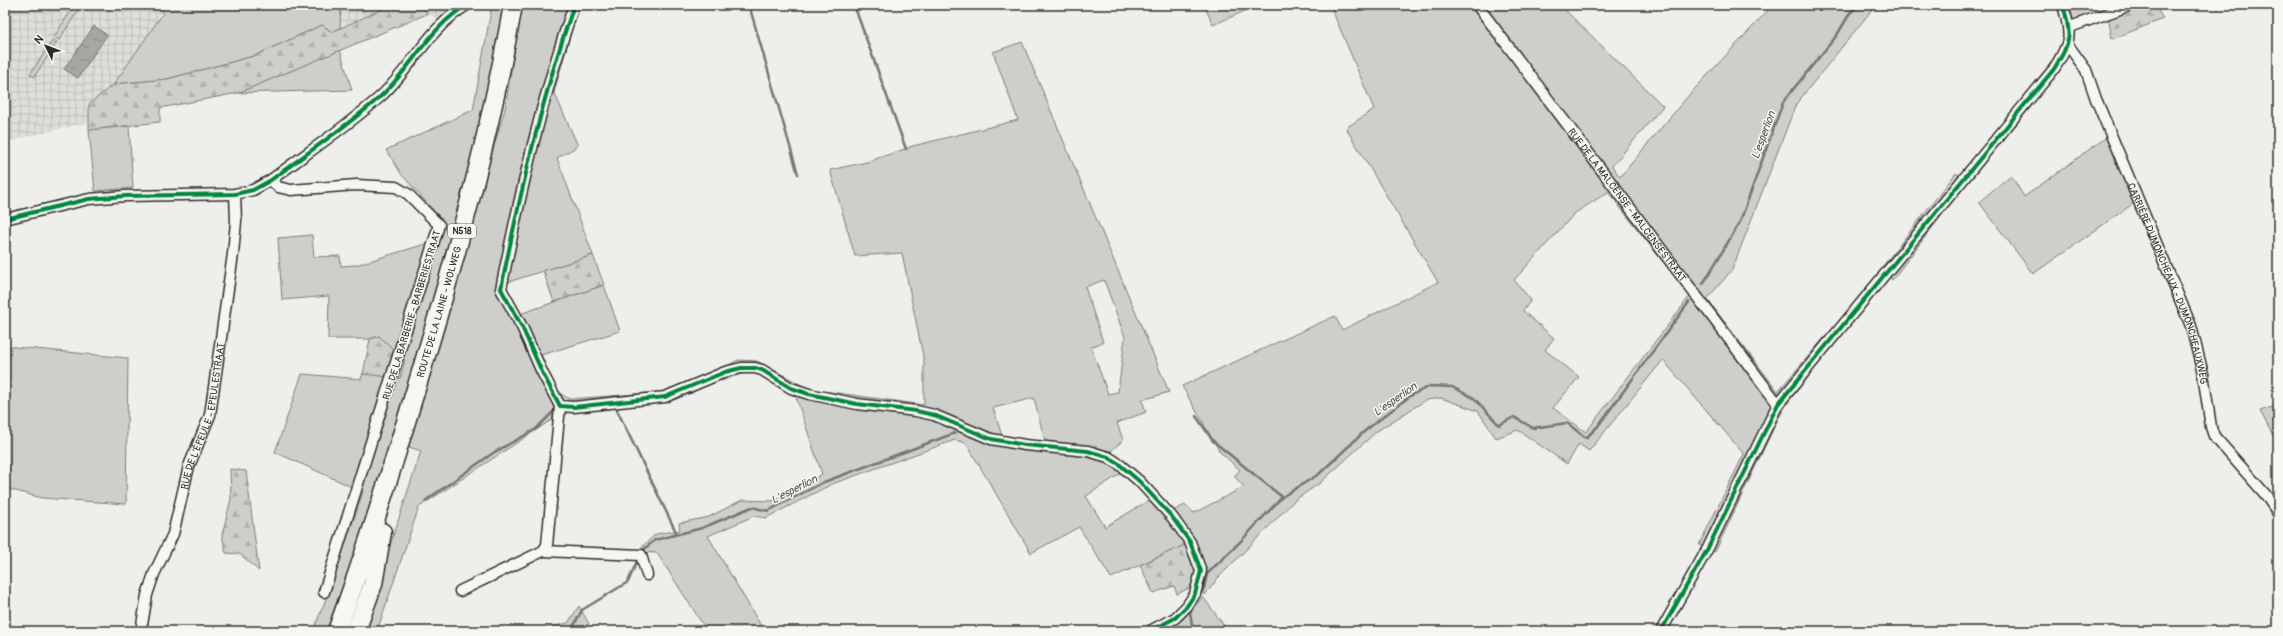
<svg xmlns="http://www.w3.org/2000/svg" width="2283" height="636" font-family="Pangolin,sans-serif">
<defs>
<pattern id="industrial-grid" width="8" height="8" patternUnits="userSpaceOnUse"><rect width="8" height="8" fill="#dededb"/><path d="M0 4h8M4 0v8" fill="none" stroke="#bfbfbc"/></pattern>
<pattern id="forest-firs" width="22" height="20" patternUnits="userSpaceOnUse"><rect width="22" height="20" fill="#cececa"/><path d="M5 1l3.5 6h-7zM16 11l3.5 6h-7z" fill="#b1b1ae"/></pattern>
<pattern id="water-ripples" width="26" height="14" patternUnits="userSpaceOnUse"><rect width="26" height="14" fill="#a6a6a3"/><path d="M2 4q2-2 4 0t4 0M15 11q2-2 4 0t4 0" fill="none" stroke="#878785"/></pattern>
</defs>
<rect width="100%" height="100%" fill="#eeeeea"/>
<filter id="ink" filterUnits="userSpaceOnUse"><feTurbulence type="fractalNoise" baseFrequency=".025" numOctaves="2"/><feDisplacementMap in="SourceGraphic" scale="8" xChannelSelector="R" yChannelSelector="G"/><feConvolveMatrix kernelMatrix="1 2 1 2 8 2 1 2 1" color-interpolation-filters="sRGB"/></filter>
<g filter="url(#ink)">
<path fill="url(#industrial-grid)" d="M5 5H155L164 12 114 84 89 104V122L5 142Z
M341 5H391L340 28Z
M423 5H479L449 23 427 14Z"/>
<path fill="#cececa" stroke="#7c7c7a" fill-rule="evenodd" d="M155 5H341L340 28 332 32 322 25 254 56 167 79 114 84 164 12Z
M492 5H504L486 102 437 292 350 568 326 631H313L328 594 363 492 275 452 302 374 361 379 363 373 400 378 379 336 370 339H328L329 296 282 300 278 238 312 235 314 257 340 256 341 266 356 265 439 240 443 221 402 175 386 150 473 110Z
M521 5H579L554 92 578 146 557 158 593 255 505 283 496 292 514 316 604 285 620 331 541 355C548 371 553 394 571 399L660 392 688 384 693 393 640 404 566 413 554 408 553 419 419 507 377 631H362L421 451 406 446 505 109Z
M1204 5H1258L1213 25Z
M1330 5H1560L1663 106 1612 166 1620 177 1688 96 1773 5H1876L1796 104 1732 270 1707 299 1778 391 1824 338 1832 347 1789 401 1778 419 1715 552 1699 545 1744 454 1663 360 1589 451 1579 444 1567 464 1518 430 1496 438 1478 411 1441 398 1426 400 1377 431 1320 483 1295 500 1218 578 1205 595 1201 589 1187 544 1111 578 1079 527 1031 553 966 443 955 440 832 484 766 518 754 516 708 536 764 631H707L657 553 636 552 656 534 680 530 679 523 709 517 742 500 772 501 799 489 822 474 796 397 760 373 743 372 722 381 716 372 738 360 757 361 809 389 924 405V361L902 253 855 256 830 170 867 162 913 146 1018 120 993 52 1022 42 1169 392 1142 400 1146 412 1117 423 1123 440 1112 450 1106 463 1123 472 1086 496 1105 527 1151 499 1165 515 1185 505 1194 513 1244 487 1234 476 1240 470 1220 452 1182 386 1335 316 1342 330 1438 282 1346 128 1374 109ZM1608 192 1690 296 1586 432 1553 408 1579 377 1545 350 1554 338 1523 311 1531 300 1514 280 1575 213ZM1104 280 1125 337 1118 392 1108 394 1091 347 1103 342 1085 287ZM1034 398 1047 449 1005 445 993 408Z
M2068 5H2116L2073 22Z
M74 6 79 9 59 40 54 37Z
M53 40 57 42 34 77 30 74Z
M340 50 352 90 238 93Z
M129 126 133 188 95 191 89 130Z
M2108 136 2134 203 2033 274 1979 202 2011 175 2024 197Z
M1956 173 1966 184 1892 280 1882 267Z
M5 346 128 358 126 504 42 498 5 488Z
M2278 405V445L2260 411Z
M1203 597 1228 631H1162L1182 620Z
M579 606 589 624 579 631H534L568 623Z"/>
<path fill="url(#forest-firs)" stroke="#7c7c7a" d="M391 5H423L427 14 238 93 160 108V122L89 130V104L114 84 167 79 254 56 322 25 332 32Z
M2116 5H2155L2163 19 2112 39 2107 9Z
M593 255 604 285 554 302 543 271Z
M379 336 405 360 400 378 363 374 370 339Z
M230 469 246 471 259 571 240 554 226 553 222 535 231 499Z
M1187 544 1196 570 1197 584 1177 594 1174 586 1153 593 1140 565Z"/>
<path fill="url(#water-ripples)" stroke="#757573" d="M94 26 107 35 78 78 64 69Z"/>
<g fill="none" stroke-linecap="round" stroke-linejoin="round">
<path stroke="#757573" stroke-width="2.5" d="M749 5 798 174
M854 5 906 149
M1703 284 1740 222 1783 102 1837 35 1850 13 1859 5
M616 408 677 534
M1196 416 1213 441 1282 497 1319 474 1366 430 1410 396 1430 386 1452 387 1474 398 1499 425 1514 417 1533 428 1567 423 1586 438 1598 426 1689 302
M425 501 493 453 536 429 554 411
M642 551 655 540 702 528 752 507 768 511 824 482 955 433
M571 631 582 610 628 582 638 559
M1193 631 1190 612 1204 588 1207 574 1241 541 1282 497"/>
<g stroke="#2b2b2b" stroke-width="13">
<g id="street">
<path d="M574 5C542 97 520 194 501 289L522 327 542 372 560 406 574 407 665 397 725 372 741 368H755L762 370 791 388 809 394 857 404 916 411 934 415 991 439 1025 445 1088 451 1108 457 1119 464 1139 481 1172 517 1190 542 1201 571 1195 594 1187 606 1175 618 1150 631"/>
<path id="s1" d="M1477 5 1778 404"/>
<path d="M2070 27 2131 5"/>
<path id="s2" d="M2068 45 2086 70 2096 99 2191 326 2203 374 2211 427 2214 436 2265 494 2278 513"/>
<path d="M271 180 278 187 291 190 356 185 396 187 408 194 439 225 324 592"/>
<path d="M5 219 89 199 125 196 235 194 253 190 271 180C307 153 346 127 380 97 413 67 428 28 467 5"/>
<path d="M543 551 641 555 647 575"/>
<path d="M460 591 543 551 547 545 560 406"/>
<path id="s3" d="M141 631 147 595 154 574 173 534 189 466 210 415 233 254 236 221 235 194"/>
<path d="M1661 631 1708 548 1778 404 2054 69C2071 41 2072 37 2063 5"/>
</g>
</g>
<g stroke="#2b2b2b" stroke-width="21">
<g id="highway">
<path id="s4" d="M337 631C366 552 391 472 415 392 454 264 490 136 513 5"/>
<path d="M356 631 373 584 382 532"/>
</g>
</g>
<use href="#street" stroke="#f6f6f2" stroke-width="10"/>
<use href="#highway" stroke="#f6f6f2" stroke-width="18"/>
<g stroke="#f6f6f2" stroke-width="6">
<path id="cycleway" d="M574 5C542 97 520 194 501 289L522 327 542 372 560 406 574 407 665 397 725 372 741 368H755L762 370 791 388 809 394 857 404 916 411 934 415 991 439 1025 445 1088 451 1108 457 1119 464 1139 481 1172 517 1190 542 1201 571 1195 594 1187 606 1175 618 1150 631
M5 219 89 199 125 196 235 194 253 190 271 180C307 153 346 127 380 97 413 67 428 28 467 5
M1661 631 1708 548 1778 404 2054 69C2071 41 2072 37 2063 5"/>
</g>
<use href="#cycleway" stroke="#00873e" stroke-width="4"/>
</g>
</g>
<g text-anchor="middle" stroke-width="3" stroke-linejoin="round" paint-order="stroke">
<rect fill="#f6f6f2" stroke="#686867" stroke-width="1" x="448" y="224" width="28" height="14" rx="3"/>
<g font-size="9" font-weight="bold" fill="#2b2b2b">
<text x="462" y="234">N518</text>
</g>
<g font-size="10" fill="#2b2b2b" stroke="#f6f6f2">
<text dy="4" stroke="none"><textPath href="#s1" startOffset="250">RUE DE LA MALCENSE - MALCENSESTRAAT</textPath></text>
<text dy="4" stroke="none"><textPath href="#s2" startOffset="260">CARRIÈRE DUMONCHEAUX - DUMONCHEAUXWEG</textPath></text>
<text dy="4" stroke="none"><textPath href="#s4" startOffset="335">ROUTE DE LA LAINE - WOLWEG</textPath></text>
<text transform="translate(411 315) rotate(-73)" y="4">RUE DE LA BARBERIE - BARBERIESTRAAT</text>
<text dy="4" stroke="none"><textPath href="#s3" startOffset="225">RUE DE L'ÉPEULE - EPEULESTRAAT</textPath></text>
</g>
<g font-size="11" font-style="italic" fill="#565655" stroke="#f6f6f2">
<text transform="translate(1763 135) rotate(-70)" y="4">L'esperlion</text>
<text transform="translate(1395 399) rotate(-35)" y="4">L'esperlion</text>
<text transform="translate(794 489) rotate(-27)" y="4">L'esperlion</text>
</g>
</g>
<rect width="2283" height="636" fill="none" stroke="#f6f6f2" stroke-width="20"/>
<rect x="10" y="10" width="2263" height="616" fill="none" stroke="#2b2b2b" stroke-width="1.5" filter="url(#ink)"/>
<g transform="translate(46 46) rotate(313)" stroke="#f6f6f2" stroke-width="3" paint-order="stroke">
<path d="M0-3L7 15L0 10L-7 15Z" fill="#2b2b2b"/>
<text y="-6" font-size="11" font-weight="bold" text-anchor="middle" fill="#2b2b2b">N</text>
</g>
</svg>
